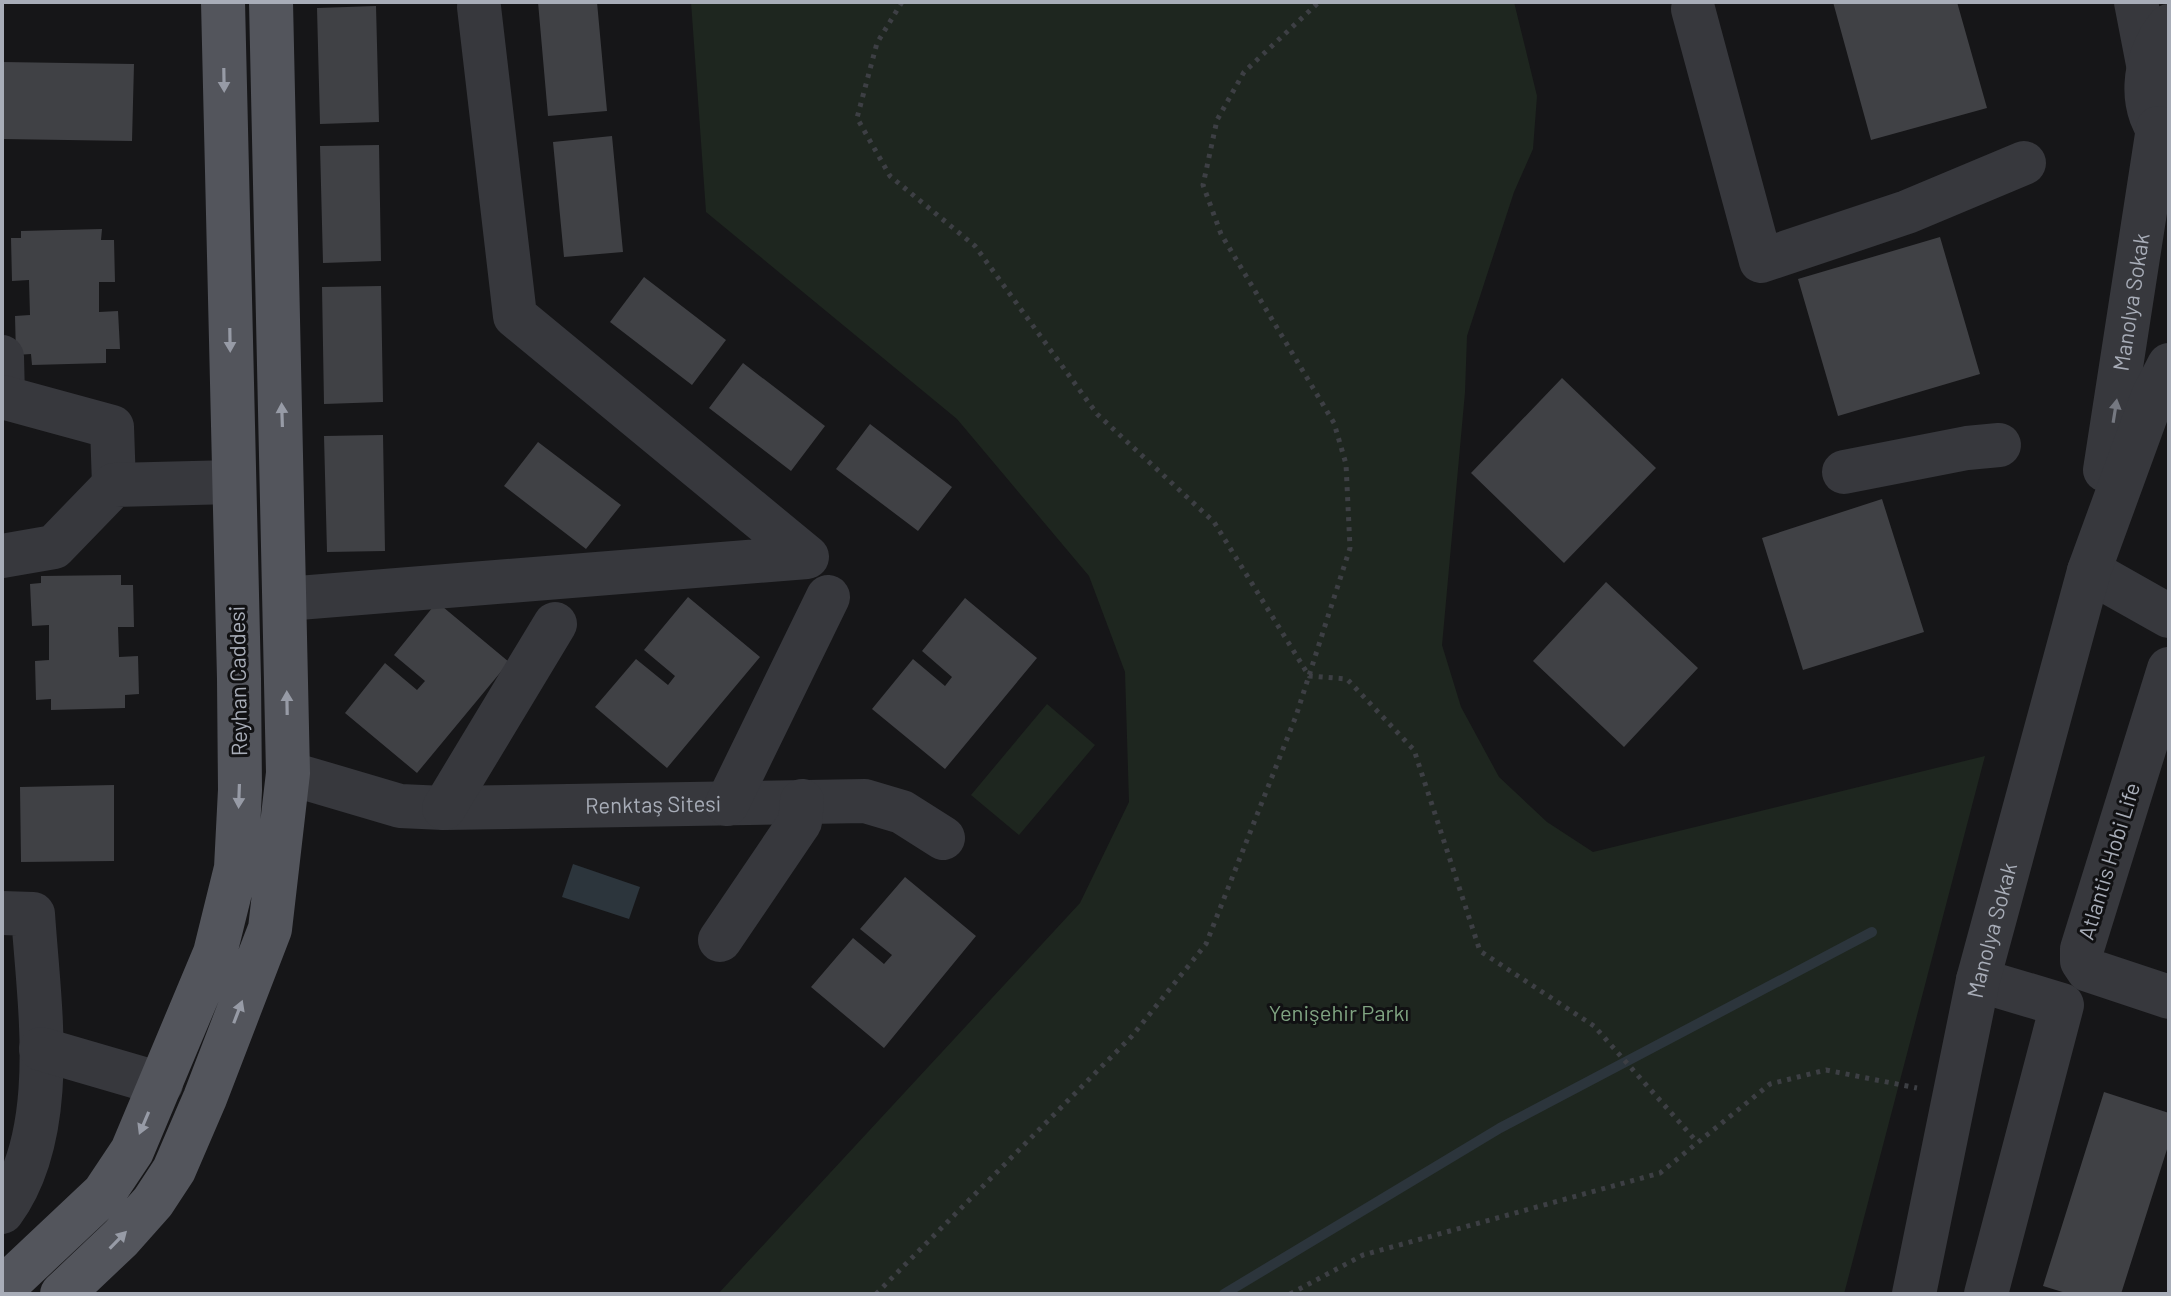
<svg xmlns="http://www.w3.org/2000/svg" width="2171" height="1296" font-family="Barlow,sans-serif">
<rect width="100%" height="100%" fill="#161618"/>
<path fill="#1e261f" d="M691 2H1514L1537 96 1533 149 1514 192 1467 336 1465 392 1442 645 1461 707 1499 777 1547 822 1593 852 1985 756 1844 1294H718L1080 903 1129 802 1125 672 1089 576 957 419 706 212Z
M1047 704 1095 745 1019 835 971 795Z"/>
<path fill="#2c353c" d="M573 864 640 887 629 919 562 897Z"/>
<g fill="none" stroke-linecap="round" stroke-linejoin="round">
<path stroke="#2c353c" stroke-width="10" d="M1224 1294 1500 1128 1872 932"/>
</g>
<path fill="#404145" d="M538 2H597L607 111 548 116Z
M1833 2H1957L1987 108 1871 140Z
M376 6 379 122 320 124 317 8Z
M2 62 134 64 132 141 2 139Z
M612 136 623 252 564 257 553 142Z
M379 145 381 261 323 263 320 146Z
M102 229 101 240H114L115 282H99V312L118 311 120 349H106V363L32 365 31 354 16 355 15 316 30 315 29 280 12 281 11 238H21V231Z
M1940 237 1980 374 1838 416 1798 279Z
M644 277 726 340 692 385 610 322Z
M381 286 383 402 324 404 322 287Z
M743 363 825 426 791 471 709 408Z
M1562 378 1656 468 1564 563 1471 473Z
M870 424 952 487 918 531 836 469Z
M383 435 385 551 327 552 324 436Z
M538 442 621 505 586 549 504 486Z
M1882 499 1924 632 1803 670 1762 538Z
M121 575V585H133L134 627H118L119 657 138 656 139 694 125 695V708L51 710V699L36 700 35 661 49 660V625L32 626 30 584 41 583V576Z
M1606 582 1698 668 1624 747 1533 661Z
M688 597 760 657 667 768 595 707 636 659 668 685 675 676 644 650Z
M965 598 1037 658 945 769 872 709 913 659 945 686 952 677 922 651Z
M437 602 509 662 417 773 345 713 385 663 417 690 425 681 394 655Z
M114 785V861L21 862 20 787Z
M905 877 976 936 884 1048 811 987 853 938 884 964 892 955 860 929Z
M2104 1092 2169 1113V1143L2121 1294H2069L2043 1286Z"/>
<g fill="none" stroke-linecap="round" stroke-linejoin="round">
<path stroke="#3d3f44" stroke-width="5" stroke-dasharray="4 6" stroke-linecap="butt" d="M902 2 877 43 857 118 890 176 975 246 1097 414 1214 522 1309 676 1347 679 1414 750 1480 951 1594 1026 1697 1142
M876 1294 1132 1036 1206 944 1296 716 1350 548 1346 464 1334 423 1221 234 1203 185 1217 120 1244 72 1319 2
M1290 1294 1363 1255 1660 1173 1770 1084 1826 1070 1917 1088"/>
<g stroke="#37383d" stroke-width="44">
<path d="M2136 2 2148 64"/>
<path d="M1693 9 1761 261 1907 212 2024 163"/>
<path d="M2169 26C2143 57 2135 112 2169 142"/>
<path d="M2 357 3 397"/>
<path d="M2 397 112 427 114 485"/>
<path id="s1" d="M2105 470 2158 128"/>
<path d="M1844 472 1967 448 1999 445"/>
<path d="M2 556 54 547 114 485 233 482"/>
<path d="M2089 571 2169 616"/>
<path d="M286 599 807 557 515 316 479 7"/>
<path d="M2169 669 2082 949V961L2088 970 2169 997"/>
<path id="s2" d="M288 773 400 806 444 808 865 801 902 812 943 838"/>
<path d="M727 804 828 597"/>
<path d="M444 808 555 624"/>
<path d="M2 913 33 914C39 1006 60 1133 2 1212"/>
<path d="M720 940 800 822 802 801"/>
<path d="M1978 980 2062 1005 1986 1294"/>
<path d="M41 1049 161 1084"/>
<path id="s3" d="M1914 1294 1978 980 2089 571 2153 396 2169 365"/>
</g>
<path stroke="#53555c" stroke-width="44" d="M2 1289 104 1193 132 1151 215 953 236 868 240 790 239 679 223 2
M62 1294 121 1238 153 1202 174 1170 205 1098 270 929 288 773 271 2"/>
</g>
<defs><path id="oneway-solid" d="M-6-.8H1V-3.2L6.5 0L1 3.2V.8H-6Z" transform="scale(2)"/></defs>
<g fill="#979ba6">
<use href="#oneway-solid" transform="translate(224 80) rotate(89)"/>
<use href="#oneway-solid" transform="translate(230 340) rotate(89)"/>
<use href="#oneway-solid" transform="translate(282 415) rotate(-92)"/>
<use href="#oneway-solid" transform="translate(287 703) rotate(-91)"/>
<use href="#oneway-solid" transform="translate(239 796) rotate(92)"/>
<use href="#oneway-solid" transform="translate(238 1012) rotate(-69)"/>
<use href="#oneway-solid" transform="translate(144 1123) rotate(113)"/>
<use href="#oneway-solid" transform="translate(118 1240) rotate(-46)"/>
</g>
<use fill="#757881" href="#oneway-solid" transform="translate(2115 411) rotate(-81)"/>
<g text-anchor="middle" stroke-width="6" stroke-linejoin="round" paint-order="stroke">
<g font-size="22" fill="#a8adb8" stroke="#111113">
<text dy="8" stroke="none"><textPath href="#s1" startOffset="170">Manolya Sokak</textPath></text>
<text transform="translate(238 681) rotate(-91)" y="8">Reyhan Caddesi</text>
<text dy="8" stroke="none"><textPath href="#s2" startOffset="370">Renktaş Sitesi</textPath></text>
<text transform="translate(2109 861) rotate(-73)" y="8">Atlantis Hobi Life</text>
<text dy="8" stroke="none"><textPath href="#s3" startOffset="372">Manolya Sokak</textPath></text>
</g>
<g font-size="22" fill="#7fa381" stroke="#111113">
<text x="1339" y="1021">Yenişehir Parkı</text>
</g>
</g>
<rect width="2171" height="1296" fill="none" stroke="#a8adb8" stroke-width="8"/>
</svg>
